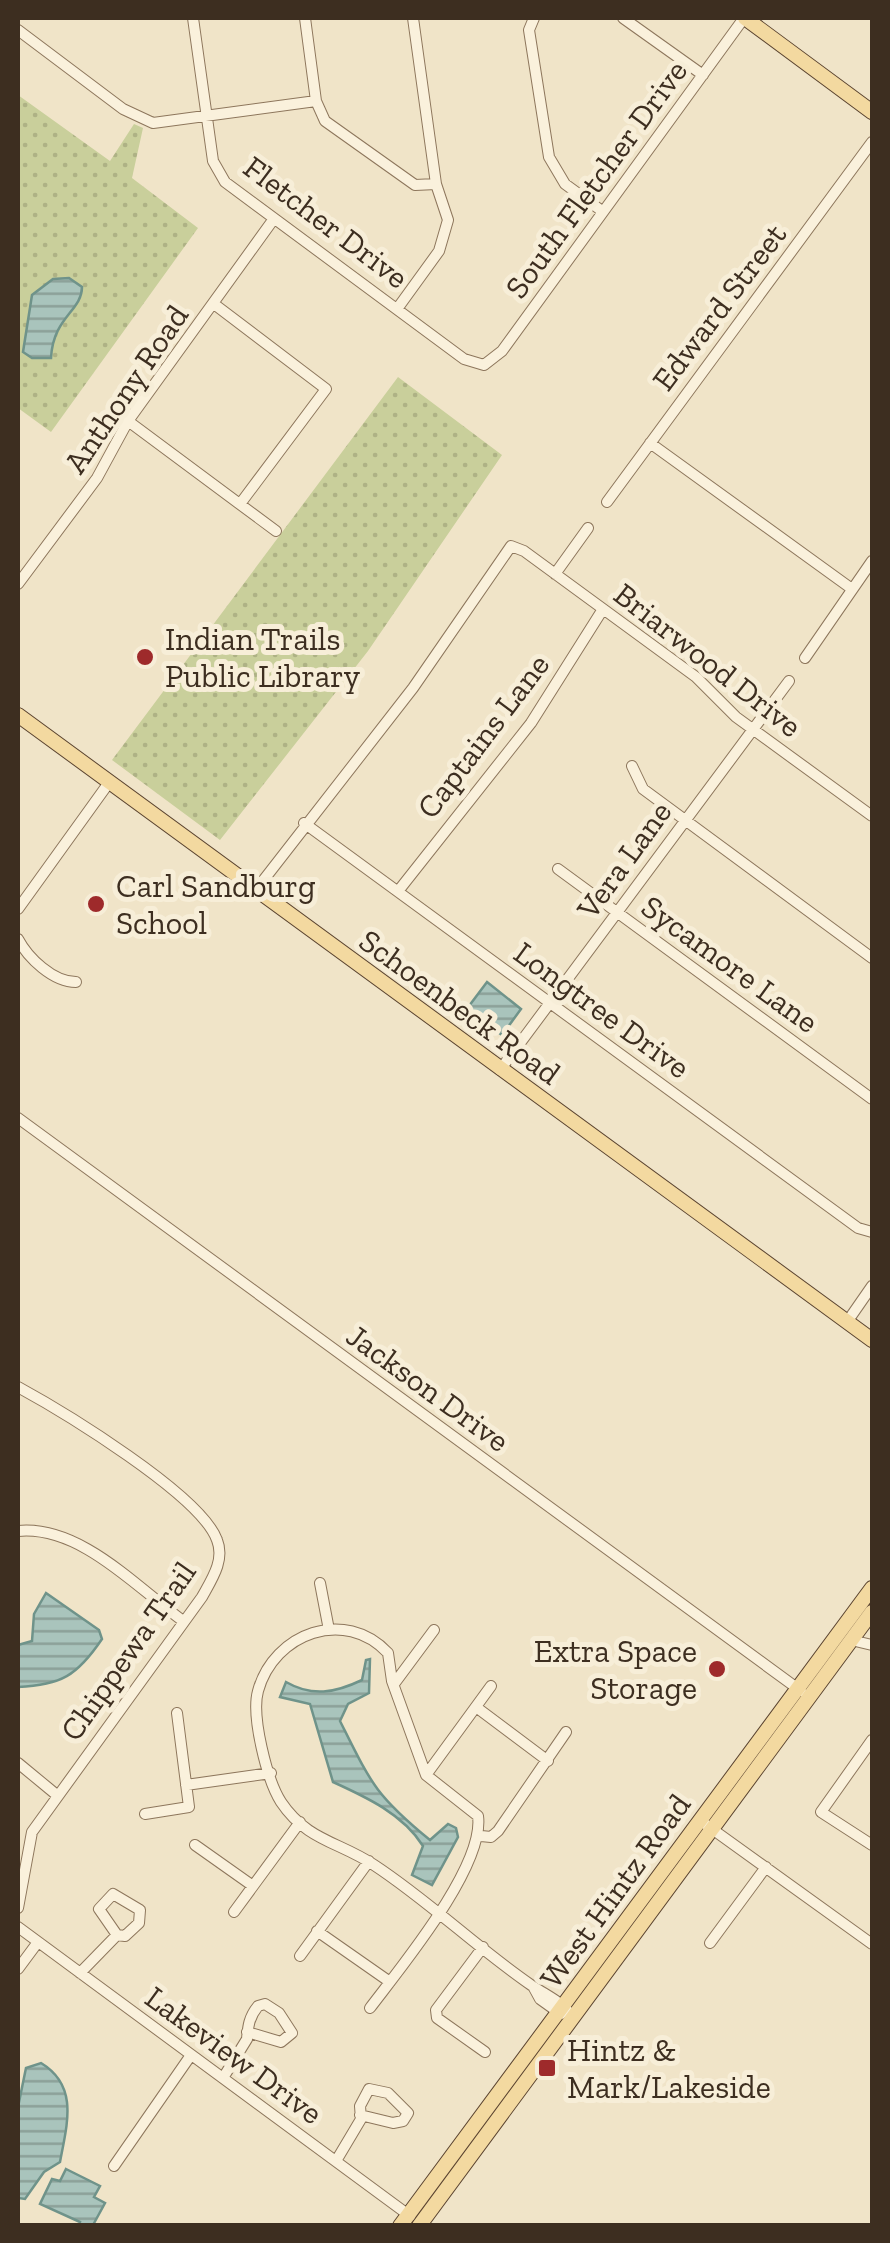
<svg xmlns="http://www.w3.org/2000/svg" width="890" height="2243" font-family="'Zilla Slab',serif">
<defs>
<pattern id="park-dots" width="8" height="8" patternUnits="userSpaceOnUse" patternTransform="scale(2.5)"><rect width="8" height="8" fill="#c9cf9b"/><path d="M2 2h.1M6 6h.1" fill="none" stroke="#aeb285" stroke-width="1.8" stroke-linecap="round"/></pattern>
<pattern id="water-rules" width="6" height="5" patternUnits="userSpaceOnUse" patternTransform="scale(2.5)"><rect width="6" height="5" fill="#a9c4bc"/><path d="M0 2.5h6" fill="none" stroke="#8ba098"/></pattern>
</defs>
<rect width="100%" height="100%" fill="#f0e4c8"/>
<path fill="url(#park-dots)" d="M18 95 110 161 134 124 143 128 132 178 198 228 51 432 18 408Z
M398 377 502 455 368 651 220 840 112 760Z"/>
<path fill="url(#water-rules)" stroke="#6f938a" stroke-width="2.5" d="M69 278 82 287C82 311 53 317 51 358H32L23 352 32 295 53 279Z
M487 982 521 1009 502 1035 466 1010Z
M46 1593 99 1630 102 1639C77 1676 61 1685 18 1687V1645L32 1641 34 1614Z
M370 1659 369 1693 348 1704 340 1721C371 1783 375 1795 430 1840L448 1824 456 1828 458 1837 432 1885 412 1875 423 1846C403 1814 366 1797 333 1782L310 1704 280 1697 286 1682C312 1697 335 1693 362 1680L366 1660Z
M41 2063C79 2086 67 2124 60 2162L44 2172 25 2199 18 2198V2107L26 2068Z
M66 2169 100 2186 94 2197 105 2203 93 2225H79L80 2222 40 2204 52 2179 60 2181Z"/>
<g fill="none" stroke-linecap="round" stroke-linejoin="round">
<g stroke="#8d765c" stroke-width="12">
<path id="minor" d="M193 18 213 161 225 182 464 359 484 365 502 351 744 18
M305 18 316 101 325 121 415 185 436 184
M534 18 529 30 549 157 565 184 602 211
M623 18 703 75
M18 30 123 109 153 123 316 101
M214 304 326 389 240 504
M397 309 439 251 448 220 436 184 413 18
M128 421 276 531
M650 443 852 589
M607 502 872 142
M555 574 588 528
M18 584 97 478 128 421 273 220
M805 658 872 561
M632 766 643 789 872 958
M304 823 858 1228 872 1232
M558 869 872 1099
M399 890 531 723 603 609
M255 891 413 688 511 546 524 551 696 677 736 717 872 816
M18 909 108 784
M18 939C28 958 53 982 76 982
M500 1070 789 681
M18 1118 801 1691
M847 1322 872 1286
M18 1387C62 1411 201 1495 217 1540 225 1560 212 1579 202 1597L32 1832 18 1908
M18 1531C80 1525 136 1587 183 1621
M320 1583 329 1630
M851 1640 872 1645
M394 1684 434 1630
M476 1707 548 1761
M872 1740 821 1812 872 1845
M18 1763 58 1796
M426 1775 491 1686
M186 1785 271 1773
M145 1814 189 1807 177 1713
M701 1821 872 1944
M481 1836 491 1837 498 1831 566 1732
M195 1845 253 1886
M113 1894 140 1910 139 1923 125 1936 117 1935 99 1909Z
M234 1912 300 1822
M18 1927 410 2216
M317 1931 390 1982
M710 1943 766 1867
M483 1947 436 2010 437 2018 485 2052
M300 1956 369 1861
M18 1969 38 1942
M80 1973 117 1935
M534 1988 540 1999 561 2014
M370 2008C401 1967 485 1866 478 1816L426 1775 392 1681 388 1653C345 1607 274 1633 258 1691 251 1716 267 1780 281 1802 307 1841 340 1842 374 1865 429 1901 477 1948 531 1985 547 1996 561 2001 573 2017
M223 2078 247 2039C248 2026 249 2017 258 2006L265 2004 279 2013 292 2033 281 2042 247 2032
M336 2161 361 2119 360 2106 369 2089 388 2093 408 2113 403 2121 393 2123 360 2115
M114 2166 191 2055"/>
</g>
<g stroke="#5b4430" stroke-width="16">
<path id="major" d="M745 18 872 112
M18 715 872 1340
M400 2226 872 1588
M419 2226 872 1612"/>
</g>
<use href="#minor" stroke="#faf1dc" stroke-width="10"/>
<use href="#major" stroke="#f3d9a0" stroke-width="14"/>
</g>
<g fill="#9e2a2b" stroke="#f7eed8" stroke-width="4">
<circle cx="145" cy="657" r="10"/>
<circle cx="96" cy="904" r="10"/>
<circle cx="717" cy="1669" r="10"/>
<rect x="537" y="2058" width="20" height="20" rx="5"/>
</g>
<g text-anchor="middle" stroke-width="10" stroke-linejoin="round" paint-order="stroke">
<g font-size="32" fill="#3d2e20" stroke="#f7eed8">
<text transform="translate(596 179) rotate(-54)" y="11">South Fletcher Drive</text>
<text transform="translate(326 222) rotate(37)" y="11">Fletcher Drive</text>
<text transform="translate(719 307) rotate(-53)" y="11">Edward Street</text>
<text transform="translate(126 389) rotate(-56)" y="11">Anthony Road</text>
<text transform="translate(708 660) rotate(38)" y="11">Briarwood Drive</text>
<text transform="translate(483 736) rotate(-53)" y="11">Captains Lane</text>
<text transform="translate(624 860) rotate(-54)" y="11">Vera Lane</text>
<text transform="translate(730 964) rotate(36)" y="11">Sycamore Lane</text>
<text transform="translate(460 1007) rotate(36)" y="11">Schoenbeck Road</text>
<text transform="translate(602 1010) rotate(36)" y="11">Longtree Drive</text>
<text transform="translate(428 1388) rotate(36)" y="11">Jackson Drive</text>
<text transform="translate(128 1651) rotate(-55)" y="11">Chippewa Trail</text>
<text transform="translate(615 1891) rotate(-54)" y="11">West Hintz Road</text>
<text transform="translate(234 2055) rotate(36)" y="11">Lakeview Drive</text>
</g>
<g font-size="32" fill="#3d2e20" stroke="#f7eed8" text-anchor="start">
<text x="165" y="650">Indian Trails<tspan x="165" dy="37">Public Library</tspan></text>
<text x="116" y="897">Carl Sandburg<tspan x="116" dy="37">School</tspan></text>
<text x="697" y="1662" text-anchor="end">Extra Space<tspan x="697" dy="37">Storage</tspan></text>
<text x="567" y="2061">Hintz &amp;<tspan x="567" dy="37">Mark/Lakeside</tspan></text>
</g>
</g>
<rect width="890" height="2243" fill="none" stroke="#3d2e20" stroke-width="40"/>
</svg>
